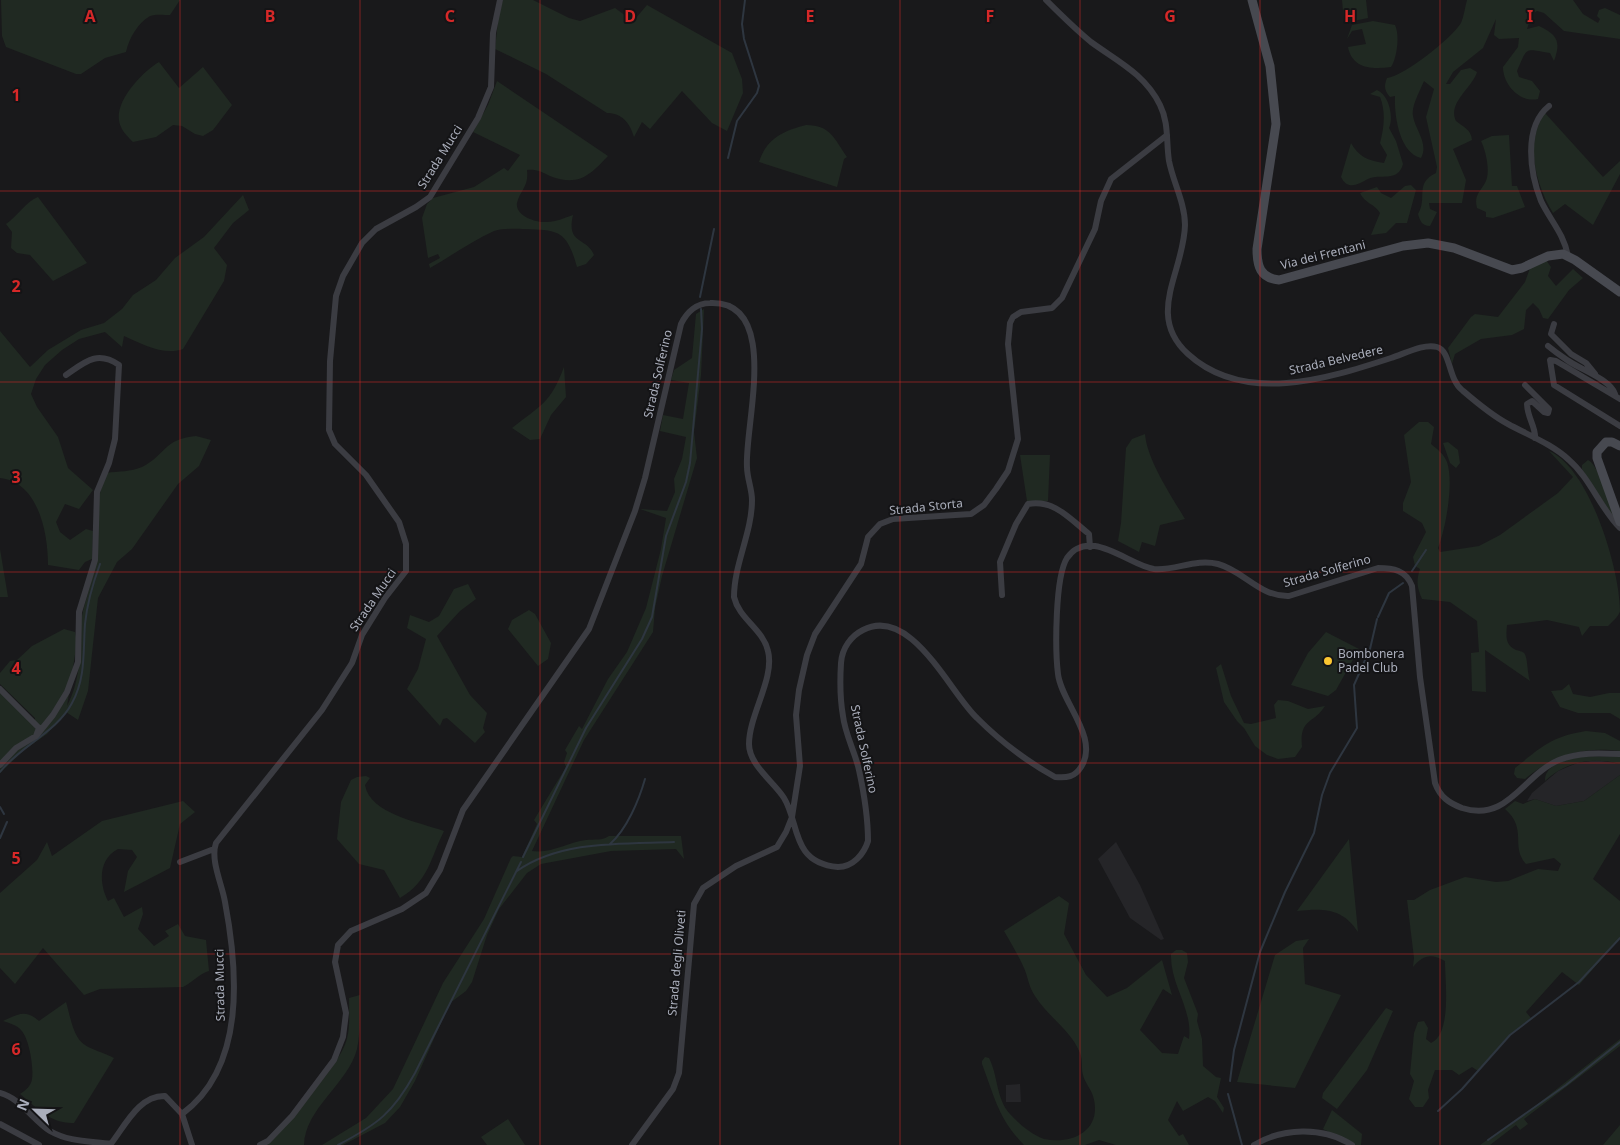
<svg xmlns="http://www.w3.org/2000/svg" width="1620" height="1145" font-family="'Noto Sans',sans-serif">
<rect width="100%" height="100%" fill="#19191b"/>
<path fill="#252528" d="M1597 760 1620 764V775L1584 801 1556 806 1535 799 1527 801 1532 793 1558 771 1577 763Z
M1116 842 1140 885 1164 939 1161 940 1130 918 1098 859Z
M1020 1084 1021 1102H1006V1085Z"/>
<path fill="#202922" d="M1 0H180L170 15C164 15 155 14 150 16 138 23 129 38 126 52L105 58 81 74H76L6 47 2 36Z
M503 0H533L569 18 580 21 615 8 630 19H635L647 5 732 53 742 79 743 93 727 131 712 123 682 91 650 129 642 122 634 137C630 123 622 113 607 113L546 74 495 49 499 12Z
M1342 0H1366L1368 18 1344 23Z
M1467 0H1573L1583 14 1598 23 1600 19 1597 16 1599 10 1605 8 1620 15V39L1564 31 1544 13 1537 11 1532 14 1527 29 1539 26C1558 35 1561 42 1554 61L1550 53C1524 49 1528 46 1517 71L1519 77 1532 81 1540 91 1538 99C1519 103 1503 84 1503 67L1518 47 1519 38 1499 39 1494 35 1496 19 1483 48 1453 72 1446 84H1450L1461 70 1470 68 1477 72C1473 87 1447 103 1456 121 1463 127 1471 129 1472 140L1453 149 1466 180 1462 203H1429L1430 209 1437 212 1430 226C1422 226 1420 221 1418 214 1428 198 1414 183 1436 173L1437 167 1426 117 1434 89 1424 81C1420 91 1411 106 1413 116 1415 130 1429 143 1421 158 1399 153 1394 114 1395 96L1390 97C1384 90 1384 86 1387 78 1404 76 1452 38 1461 23 1464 16 1465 7 1467 0Z
M1373 21 1395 25C1400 35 1397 58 1391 67 1371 70 1352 68 1348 47L1366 44 1362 29 1352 31 1347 39 1352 25Z
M159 62 179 88 203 67 232 105 213 130 203 136 195 134 182 126 173 125 156 137 133 142C129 138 123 132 121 127 110 105 142 72 159 62Z
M497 81 608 156C590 175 579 187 550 176 542 172 536 169 527 170 529 187 520 190 517 203 515 216 537 223 547 222 556 222 564 218 573 215 566 245 587 237 594 255L586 264 577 267C567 231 559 230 525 229 516 229 503 228 494 231 472 241 451 256 430 268L429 264 440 258 438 254 428 258 422 218 427 204 433 198 474 187 504 168 508 171 520 155 473 132 488 105Z
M1377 90C1389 95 1394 117 1389 128L1396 141 1403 164C1398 183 1380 173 1368 179 1358 184 1348 191 1341 177L1351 143C1358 156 1368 161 1384 163L1387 155 1380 143C1384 128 1386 112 1380 97L1370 94Z
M1545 113 1603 177 1620 161V174L1593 225 1565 204 1553 213C1536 185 1524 143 1545 113Z
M806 125C831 125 834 139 847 157L844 159 837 187 759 162C767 138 783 131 806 125Z
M1509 135 1512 186H1517L1525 207 1493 218 1486 217V212L1477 208C1474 196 1479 193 1485 183 1491 173 1486 151 1481 141L1492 136Z
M1411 185 1416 190 1407 223H1396L1386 233 1371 235 1380 213C1375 204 1364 203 1360 193L1377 187 1381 193 1391 198 1405 186Z
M243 195 249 210 233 223 214 248 227 265 224 281 183 349C164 356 142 344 124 336L122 347 105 332 79 339 62 350 45 365 36 379 31 394 37 407 58 437 68 468 93 490 79 509 65 504 56 522 60 532 70 540 86 529 93 531 92 559 85 562 79 570 48 565C48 534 39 482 0 478V331L30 367 48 350 81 330 104 323 122 309 133 295 156 280 175 258 204 237Z
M38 197 87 263 53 281 30 255 17 253 11 248 12 232 6 224C18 216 25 202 38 197Z
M1546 260 1551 267 1548 276 1556 286 1573 269 1583 278 1569 290 1548 319 1543 318 1539 309 1533 303 1526 310 1524 329 1512 335 1481 339 1455 354 1452 364 1448 348 1471 317 1475 314 1498 317 1525 282 1530 268Z
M704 309 701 375 694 432 697 458 662 576 655 608 653 632 584 740 532 851C551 854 568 842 586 840 595 839 602 841 609 836H681L684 859 676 849 611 851 541 864 527 873 499 909 487 935 472 982 466 991 450 1003 415 1081 400 1107 385 1123 343 1145H322L366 1118 393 1089 443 983 484 919 511 858 513 856 522 857 537 824 534 820 566 767 564 762 567 753 565 750 579 726 582 729 608 679 627 652 646 608 661 549 666 518 640 509 667 511 675 492 674 479 682 459 686 437 660 431 663 415 683 419 689 383 671 380 674 370 692 358 696 314Z
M564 367 566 397 551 415 540 439 530 440 512 428C541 405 550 404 564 367Z
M1419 422H1428L1434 427 1431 444C1437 449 1444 454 1447 462 1454 482 1446 528 1438 548L1440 552 1479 546 1500 535 1558 493 1573 477 1549 451C1589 467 1620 569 1620 611 1619 616 1612 622 1608 626H1590L1582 636 1579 627 1547 620 1507 625C1506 636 1505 645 1516 650 1519 651 1522 651 1524 653 1528 657 1527 673 1530 681L1485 650 1486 692 1472 691 1471 653 1479 652 1477 621 1450 602 1422 599C1417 588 1416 581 1420 569L1415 566 1413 557 1426 532 1422 523 1403 511V503L1411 482 1404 435Z
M1145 434C1147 460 1172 497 1185 519L1160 525 1155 546 1142 542 1139 552 1118 541 1121 523 1126 448 1132 439Z
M196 436 211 440 199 466 178 484 132 549 117 562 98 598 88 691 78 720 66 712 47 734 24 750 0 773V691L34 724 35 718 0 684V673L10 661 17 660 32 646 64 629 75 632 77 642 67 706C81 679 80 653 81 624 82 608 89 594 91 579 95 544 92 506 107 473 118 471 131 472 142 467 166 455 163 439 196 436Z
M1448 442 1458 450 1460 463 1456 468 1450 463 1443 443Z
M1020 455H1050L1048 501H1027Z
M1588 460C1598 464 1610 503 1615 515L1612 516 1582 469V465Z
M0 549 8 597H0Z
M468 584 476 599 460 611 437 636 470 695 487 713 483 728 485 732 475 743 447 718 443 719 440 726 407 689 418 669 426 639 407 628 410 615 429 622 439 616 454 589Z
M529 610 535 614 551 643 548 659 538 666 508 629 512 620Z
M1326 632 1359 649 1336 690 1328 696 1291 685 1308 653Z
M1221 664 1231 696 1244 723 1251 724 1276 718 1274 705 1278 700 1288 701 1308 709 1325 706C1314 724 1299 718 1302 747L1295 757 1278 759 1267 755 1255 746 1244 728 1237 721 1224 702 1216 668Z
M1569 684 1573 694 1590 697 1609 693H1620V719L1610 713H1578L1560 707 1551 691 1562 690Z
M1586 731 1605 733 1620 741V751C1583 746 1554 755 1525 779L1517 778 1514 774 1515 768C1540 748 1552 736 1586 731Z
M1578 756 1620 757V764C1593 757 1566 761 1545 781 1544 765 1565 761 1578 756Z
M1620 775V834L1593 879 1620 901V938L1579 985 1562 972 1526 1012 1531 1018 1509 1035 1478 1071 1472 1067 1459 1075 1452 1070H1435L1428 1090 1429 1098 1423 1107H1415L1409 1099 1414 1081 1410 1074 1414 1033 1418 1022 1424 1021 1428 1028 1426 1039 1431 1043C1452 1034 1445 981 1445 961 1431 953 1423 955 1413 967L1414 958 1407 900H1414L1430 890 1465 877 1496 882 1508 881 1538 869 1558 871 1561 864 1554 858 1526 864C1510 846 1528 829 1505 809L1515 801 1523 804 1535 799 1556 806 1584 801Z
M366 776 370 778 365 785C370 814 419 822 444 831 430 859 429 881 400 898L384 870 359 864 337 839 341 802 351 780 357 777Z
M183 801 195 812 180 824 170 868 124 892 128 871 137 857 132 850 118 849C98 859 99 884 108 901L114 898 124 917 142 907 143 914 138 929 154 946 169 936 165 931 178 924 185 936 206 940 209 971C199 974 193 982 183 987L100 989 84 995 43 948 15 984 0 968V893L37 860 47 842 52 856 102 821Z
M1349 839 1358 932C1343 908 1323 908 1297 911Z
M1059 896 1069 903 1064 934 1086 975 1107 997 1127 988 1162 960 1172 995 1163 989 1140 1030 1162 1053 1178 1054 1184 1036 1189 1039C1193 1009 1170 985 1171 954L1176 950H1182L1187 953 1188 962 1184 978 1198 1014 1197 1021 1202 1039 1203 1066 1216 1077 1221 1078 1217 1097 1224 1108 1223 1113 1215 1101 1208 1097 1183 1111 1177 1101 1168 1120 1179 1136 1183 1134 1189 1145H1116L1099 1140 1085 1145H1024C998 1118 995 1098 982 1064V1061L985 1057 989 1058C998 1075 996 1099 1010 1114 1019 1124 1031 1134 1044 1139 1074 1145 1103 1129 1093 1096 1091 1089 1085 1083 1083 1075 1081 1068 1083 1060 1080 1053 1071 1030 1047 1016 1035 996 1029 988 1028 977 1024 968 1018 955 1011 943 1004 931Z
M1309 939 1303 948 1305 984 1341 995 1295 1088 1237 1082 1275 955 1296 941Z
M360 995C359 1012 361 1032 357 1049 348 1084 305 1108 304 1145H262L269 1141C290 1117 331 1075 344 1047 351 1032 349 1014 349 998Z
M66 1002C70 1015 73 1038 85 1045 90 1049 105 1053 114 1058L74 1123C51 1124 37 1108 20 1094 26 1090 31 1086 32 1079 34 1067 29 1038 21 1030 17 1025 9 1023 3 1021 19 1014 25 1009 39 1021Z
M1386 1008 1393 1011 1367 1070 1337 1109 1322 1098 1323 1093Z
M1620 1039V1046L1524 1119 1528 1124 1520 1130 1516 1125 1490 1145H1480L1534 1107Z
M1332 1110 1362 1134 1361 1145H1354L1323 1129Z
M508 1119 525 1145H487L481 1137Z
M1620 1125V1145H1603Z"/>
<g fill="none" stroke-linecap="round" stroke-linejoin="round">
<path stroke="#2e3640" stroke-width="2" d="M728 158 737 121 757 93 759 86 744 39 742 24 745 0
M700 297 714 229
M1412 571 1426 550
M1378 617 1389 593 1403 583
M0 772C20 746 57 732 72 703 86 678 83 651 85 624 87 604 93 583 100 564
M0 807 4 814
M0 838 7 822
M610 844C627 829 639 800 645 779
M523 857 586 728 642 639 652 617 666 536 686 482 690 463 702 329 701 309
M517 871C561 840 623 844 674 842
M1230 1081 1234 1050 1260 952 1285 892 1314 833 1322 795 1330 773 1357 728 1354 685 1370 649 1377 619
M1228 1094 1242 1145
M1438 1111 1462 1089 1510 1035 1579 982 1620 938
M1488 1140 1566 1085 1620 1042
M338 1145C378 1124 393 1113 415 1073L521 862"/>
<path stroke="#3b3c42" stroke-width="6" d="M1046 0C1060 14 1075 29 1091 42 1117 61 1145 74 1160 105 1169 123 1166 141 1169 161 1173 182 1185 203 1185 225 1184 272 1145 315 1188 354 1244 405 1327 379 1391 358 1404 354 1424 343 1437 347 1451 351 1448 379 1462 390 1476 402 1491 415 1508 424 1528 435 1552 444 1569 460 1590 478 1600 508 1620 528
M1549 106C1523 127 1530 173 1541 201 1550 220 1564 234 1568 256
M1554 324 1551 334 1571 354 1586 363 1595 374
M1548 346C1554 351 1561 356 1567 360 1579 369 1610 379 1615 394
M1525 385 1549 409 1548 413 1544 412 1532 401 1527 404C1527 417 1536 427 1535 438
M1620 399 1556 361 1550 360 1554 385 1620 426
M1002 595 1000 562 1016 524 1028 504C1054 499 1070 519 1089 534L1090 547
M0 689 39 728 36 736 16 748 0 765
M36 736 53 715 67 692 78 662 79 612 95 560 97 492 109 463 115 439 119 365C97 350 85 362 66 375
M180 862 214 849
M0 1093C20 1098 33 1120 50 1131 69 1142 90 1141 111 1144
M182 1114C246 1067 238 971 225 902 222 884 210 860 216 843L322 710 352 663 362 635 385 598 406 571V544L399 522 366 475 335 444 329 430 330 361 336 296 343 276 362 243 376 229 416 207 430 197 478 118 491 87 493 33 500 0
M0 1124 39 1145
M110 1145C125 1126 139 1095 165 1096L182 1114 192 1145
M260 1145 268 1141 292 1116 334 1060 343 1037 346 1013 335 962 338 945 351 931 402 909 426 893 440 870 463 810 589 629 635 511 645 478 681 324C687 312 697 303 710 303 782 300 744 427 747 467 747 478 752 489 752 500 752 533 734 564 734 597 739 619 763 629 768 651 775 678 749 715 749 744 749 765 774 782 784 798 794 814 794 836 805 851 813 862 826 866 838 867 853 867 864 854 868 841 868 818 864 793 859 770 855 752 845 734 843 716 840 699 840 679 841 663 842 648 851 636 863 630 911 605 950 693 977 718 999 740 1028 762 1055 777 1067 778 1075 777 1081 767 1100 738 1061 702 1058 674 1055 650 1055 577 1067 558 1089 526 1130 566 1154 569 1175 571 1196 558 1218 564 1244 571 1260 597 1289 596L1378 568C1393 568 1406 570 1412 586L1420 677 1435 783C1440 797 1449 803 1462 808 1508 823 1523 775 1559 760 1579 752 1599 753 1620 754
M632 1145 673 1089 679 1073 694 904 703 888 736 866 777 847 786 832 792 817 800 766 796 715 799 690 807 655 815 634 861 564 868 537 880 524 893 519 971 514 984 505 996 489 1008 471 1018 439 1008 344 1010 323 1013 317 1021 312 1052 308 1062 298 1095 229 1101 201 1111 179 1167 135
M1254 1145C1282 1128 1323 1126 1352 1145"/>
<path stroke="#474950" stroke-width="9" d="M1252 0 1270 66 1276 124 1257 249C1257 266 1260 278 1279 280L1403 246 1428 243 1454 248 1512 270 1522 268 1548 256 1563 254 1575 260 1620 292
M1620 446 1612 442H1606L1597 452V458L1620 522"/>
</g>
<path fill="none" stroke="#d62828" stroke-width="1" stroke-opacity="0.55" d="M180 0V1145M360 0V1145M540 0V1145M720 0V1145M900 0V1145M1080 0V1145M1260 0V1145M1440 0V1145M0 191H1620M0 382H1620M0 572H1620M0 763H1620M0 954H1620"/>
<circle fill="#fbc631" stroke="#141416" stroke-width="2" cx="1328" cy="661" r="5"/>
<g text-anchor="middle" stroke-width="4" stroke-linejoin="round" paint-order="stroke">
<g font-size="12" fill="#aaaebb" stroke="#141416">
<text transform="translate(440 157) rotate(-58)" y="4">Strada Mucci</text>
<text transform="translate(1323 255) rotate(-14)" y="4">Via dei Frentani</text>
<text transform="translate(1336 360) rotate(-13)" y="4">Strada Belvedere</text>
<text transform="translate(658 374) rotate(-77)" y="4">Strada Solferino</text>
<text transform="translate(926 507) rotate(-6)" y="4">Strada Storta</text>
<text transform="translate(1327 571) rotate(-16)" y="4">Strada Solferino</text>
<text transform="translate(373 600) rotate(-56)" y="4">Strada Mucci</text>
<text transform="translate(864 749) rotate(78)" y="4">Strada Solferino</text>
<text transform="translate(677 963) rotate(-85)" y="4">Strada degli Oliveti</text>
<text transform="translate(220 985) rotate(-91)" y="4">Strada Mucci</text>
</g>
<g font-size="12" fill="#aaaebb" stroke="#141416" text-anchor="start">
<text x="1338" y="658">Bombonera<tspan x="1338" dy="14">Padel Club</tspan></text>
</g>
</g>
<g font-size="16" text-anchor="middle" font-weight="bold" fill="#d62828" stroke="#141416" stroke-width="4" stroke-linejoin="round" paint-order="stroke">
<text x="90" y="22">A</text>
<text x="270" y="22">B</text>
<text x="450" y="22">C</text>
<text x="630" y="22">D</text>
<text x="810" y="22">E</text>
<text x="990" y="22">F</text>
<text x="1170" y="22">G</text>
<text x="1350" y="22">H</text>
<text x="1530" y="22">I</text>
<text x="16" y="101">1</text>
<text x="16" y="292">2</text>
<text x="16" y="483">3</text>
<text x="16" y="674">4</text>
<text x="16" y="864">5</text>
<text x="16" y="1055">6</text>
</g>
<g transform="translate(35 1110) rotate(293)" stroke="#141416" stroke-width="4" paint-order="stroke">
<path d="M0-4L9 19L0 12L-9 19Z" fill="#aaaebb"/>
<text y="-8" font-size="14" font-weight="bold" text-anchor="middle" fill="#aaaebb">N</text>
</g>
</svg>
